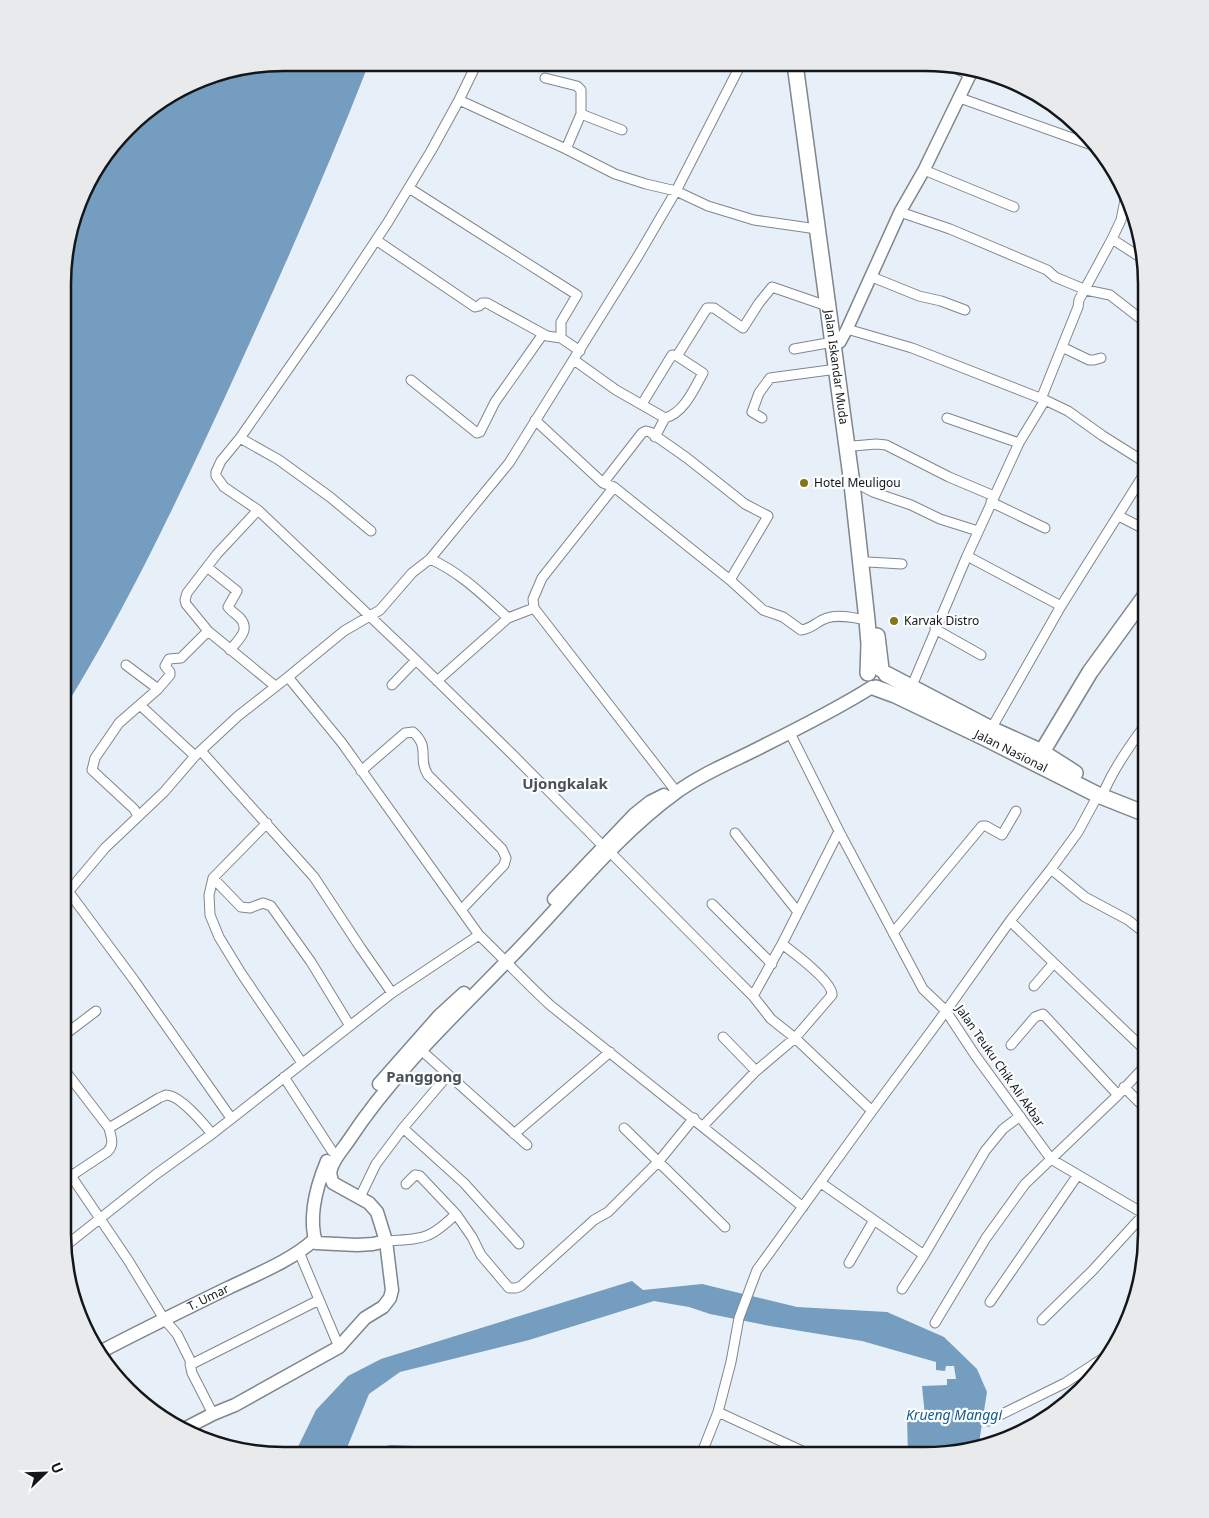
<svg xmlns="http://www.w3.org/2000/svg" width="1209" height="1518" font-family="'Noto Sans',sans-serif">
<rect width="100%" height="100%" fill="#e7f0f8"/>
<path fill="#749dbf" d="M285 63H369C325 176 276 286 225 397 176 503 126 609 64 709V255L92 174 138 117 213 74Z
M632 1281 643 1290 702 1284 797 1307 887 1312 944 1337 977 1369 987 1392 979 1443 939 1455H908L907 1416H925L922 1386 947 1385V1379H956L954 1366H946L945 1371 936 1370V1362L862 1341 770 1326 710 1314 689 1307 654 1301 529 1340 400 1372 369 1394 344 1455H294L316 1410 348 1376 381 1359Z
M391 1445 415 1446 454 1455H349L360 1451Z"/>
<g fill="none" stroke-linecap="round" stroke-linejoin="round">
<g stroke="#7f868d" stroke-width="11">
<path id="street" d="M477 63 459 100 566 149 615 174 646 184 676 191 708 206 754 220 817 229
M945 64 970 75
M545 78 577 86 581 90V114L566 149
M960 98 1089 144
M459 100 431 151 388 222 337 299 240 438 221 461 216 472V476L224 487 258 510 416 660 512 754 603 846
M581 114 622 130
M924 170 1014 207
M409 188 577 295 561 322V338
M900 212 950 229 1047 270 1055 277 1086 290 1110 295 1146 323
M1112 239 1143 259
M376 240 475 307 479 306 482 303H487L547 336 561 338 580 351
M872 277 919 296 941 301 965 310
M847 329 912 348 1045 400 1068 411 1103 436 1146 463
M1062 347 1089 360H1094L1101 358
M794 349 833 342
M677 356 707 308H714L743 328 759 303 772 287 827 306
M574 360 616 390 665 418C684 413 694 389 703 373L677 356 672 355 642 404
M411 380 477 433 480 432 495 402 543 334
M1041 399 1078 307 1079 300 1112 239 1121 220 1126 195
M762 418 752 412 759 393 770 378 837 369
M947 418 1019 443
M535 420 603 483 614 487 730 580 763 610 783 617 801 630C812 629 817 621 827 618 839 614 855 618 867 620
M655 437 665 418
M240 438 279 460 330 497 371 531
M853 446 876 444 886 445 949 477 994 496
M603 483 642 433 646 431 650 432 687 458 745 504 768 516 730 580
M858 484 873 492 911 505 940 519 978 531
M614 487 542 578 533 599 534 608 675 790
M991 502 1045 528
M258 510 217 554 187 593 185 600 186 604 208 631 275 686
M1119 516 1146 530
M967 556 1061 606
M430 559C460 572 484 596 508 618
M868 562 902 564
M207 567 237 591 228 607C231 611 236 614 240 618 251 630 238 640 230 650
M935 629 981 655
M126 665 158 689
M288 677 342 743 479 935C503 958 525 982 550 1005L803 1207
M437 681 508 618 534 608
M392 685 416 660
M911 688 967 556 1019 443 1045 400
M140 705 195 756
M991 729 1061 606 1146 471
M790 733 839 831 923 989 946 1011 975 1055 1051 1159 1146 1215
M201 751 314 877 360 947 392 993
M361 771 405 733 413 732C431 748 417 758 428 775L502 849 506 858 504 865 462 909
M1105 789C1116 765 1130 745 1146 724
M138 816 134 809 92 770 95 758 119 723 158 689 170 675V672L165 666 169 659 181 658 208 631
M267 823 213 878 209 895 210 915 219 937 241 973 302 1063
M735 833 798 912
M610 852 721 964 753 996 771 1019 795 1038 872 1111
M1051 869 1085 897 1128 920 1146 934
M213 878 241 907 250 908 263 903 271 906 311 962 350 1026
M68 891 134 980 231 1118
M63 898 105 848 164 792 195 756 238 716 288 677 344 631 380 610 412 573 430 559 509 463 638 256 676 191 741 64
M712 904 772 964
M1010 921 1146 1051
M893 933 982 826H986L1002 835 1016 811
M1034 986 1053 964
M753 996 782 944 839 831
M63 1036 96 1011
M723 1037 756 1071
M1011 1045 1035 1017 1043 1014 1118 1095
M422 1051 527 1145
M63 1068 109 1128C111 1137 115 1145 107 1152L71 1176
M284 1077 332 1151
M1124 1087 1146 1109
M703 1126 756 1071 795 1038 832 995C833 982 794 953 782 944
M109 1128 159 1098C161 1097 164 1096 166 1095 180 1095 204 1124 212 1134
M403 1128 464 1183 519 1244
M624 1128 725 1227
M514 1134 610 1052
M63 1164 128 1260 164 1319 177 1334 192 1364H190L192 1373 213 1414
M821 1183 924 1255 902 1289
M406 1184 415 1175 420 1176 456 1214 472 1237 481 1255 509 1288H516L521 1286 594 1220 608 1212 659 1161 694 1118
M360 1197 376 1164 403 1128 448 1075
M386 1241C423 1239 429 1240 456 1214
M64 1247 155 1175 212 1134 392 993 479 935
M299 1252 339 1347
M924 1255 985 1151 1003 1129 1020 1116
M849 1263 874 1220
M990 1302 1077 1176
M1042 1320 1093 1270 1144 1214
M935 1323 986 1238 1025 1184 1118 1095 1146 1065
M192 1364 319 1300
M718 1412 811 1455
M988 1421 1065 1383 1111 1353
M701 1455 718 1412 731 1362 739 1318 757 1270 872 1111 946 1011 1010 921 1051 869 1078 832 1098 795"/>
</g>
<g stroke="#7f868d" stroke-width="14">
<path id="secondary" d="M833 342H840L847 329 900 212 924 170 972 71"/>
</g>
<g stroke="#7f868d" stroke-width="15">
<g id="primary">
<path d="M554 899 635 814 650 802 664 795"/>
<path d="M379 1084 439 1016 464 993"/>
<path d="M327 1161C317 1185 308 1217 316 1243L357 1245 373 1244 386 1241"/>
<path id="s1" d="M100 1352C142 1330 185 1309 228 1288 257 1274 291 1261 315 1239"/>
<path d="M184 1429 213 1414 235 1405 339 1347 365 1318 383 1307 390 1298 392 1290 386 1241 377 1212 369 1203 333 1183C331 1178 329 1174 331 1169 334 1158 343 1149 349 1140 392 1074 451 1019 506 962 562 906 612 839 677 792 700 775 727 764 753 751 793 731 834 711 872 687"/>
</g>
</g>
<g stroke="#7f868d" stroke-width="18">
<g id="highway">
<path id="s2" d="M795 64 852 484 867 620 869 644 868 673"/>
<path d="M877 636 881 669"/>
<path d="M886 674 991 729 1042 752 1075 773"/>
<path id="s3" d="M876 688 895 695 985 738 1098 795 1146 814"/>
<path d="M1042 752 1090 672 1146 595"/>
</g>
</g>
<use href="#street" stroke="#fff" stroke-width="9"/>
<use href="#secondary" stroke="#fff" stroke-width="11"/>
<use href="#primary" stroke="#fff" stroke-width="12"/>
<use href="#highway" stroke="#fff" stroke-width="15"/>
</g>
<g fill="#847518" stroke="#fafcfe" stroke-width="2">
<circle cx="804" cy="483" r="5"/>
<circle cx="894" cy="621" r="5"/>
</g>
<g text-anchor="middle" stroke-width="4.5" stroke-linejoin="round" paint-order="stroke">
<g font-size="12" fill="#14171a" stroke="#fafcfe">
<text dy="4" stroke="none"><textPath href="#s2" startOffset="306">Jalan Iskandar Muda</textPath></text>
<text dy="4" stroke="none"><textPath href="#s3" startOffset="149">Jalan Nasional</textPath></text>
<text transform="translate(1000 1066) rotate(55)" y="4">Jalan Teuku Chik Ali Akbar</text>
<text dy="4" stroke="none"><textPath href="#s1" startOffset="121">T. Umar</textPath></text>
</g>
<g font-size="12" fill="#14171a" stroke="#fafcfe" text-anchor="start">
<text x="814" y="487">Hotel Meuligou</text>
<text x="904" y="625">Karvak Distro</text>
</g>
<g font-size="14" font-style="italic" fill="#1a5b89" stroke="#fafcfe">
<text x="954" y="1420">Krueng Manggi</text>
</g>
<g font-size="15" font-weight="bold" fill="#495157" stroke="#fafcfe">
<text x="565" y="789">Ujongkalak</text>
<text x="424" y="1082">Panggong</text>
</g>
</g>
<path d="M0 0H1209V1518H0ZM284 71H925A213 213 0 0 1 1138 284V1234A213 213 0 0 1 925 1447H284A213 213 0 0 1 71 1234V284A213 213 0 0 1 284 71Z" fill="#e8eaec" fill-rule="evenodd"/>
<path fill="none" stroke="#14171a" stroke-width="2.5" d="M284 71H925A213 213 0 0 1 1138 284V1234A213 213 0 0 1 925 1447H284A213 213 0 0 1 71 1234V284A213 213 0 0 1 284 71Z"/>
<g transform="translate(45 1473) rotate(67)" stroke="#fafcfe" stroke-width="4" paint-order="stroke">
<path d="M0-4L9 19L0 12L-9 19Z" fill="#14171a"/>
<text y="-8" font-size="14" font-weight="bold" text-anchor="middle" fill="#14171a">U</text>
</g>
</svg>
